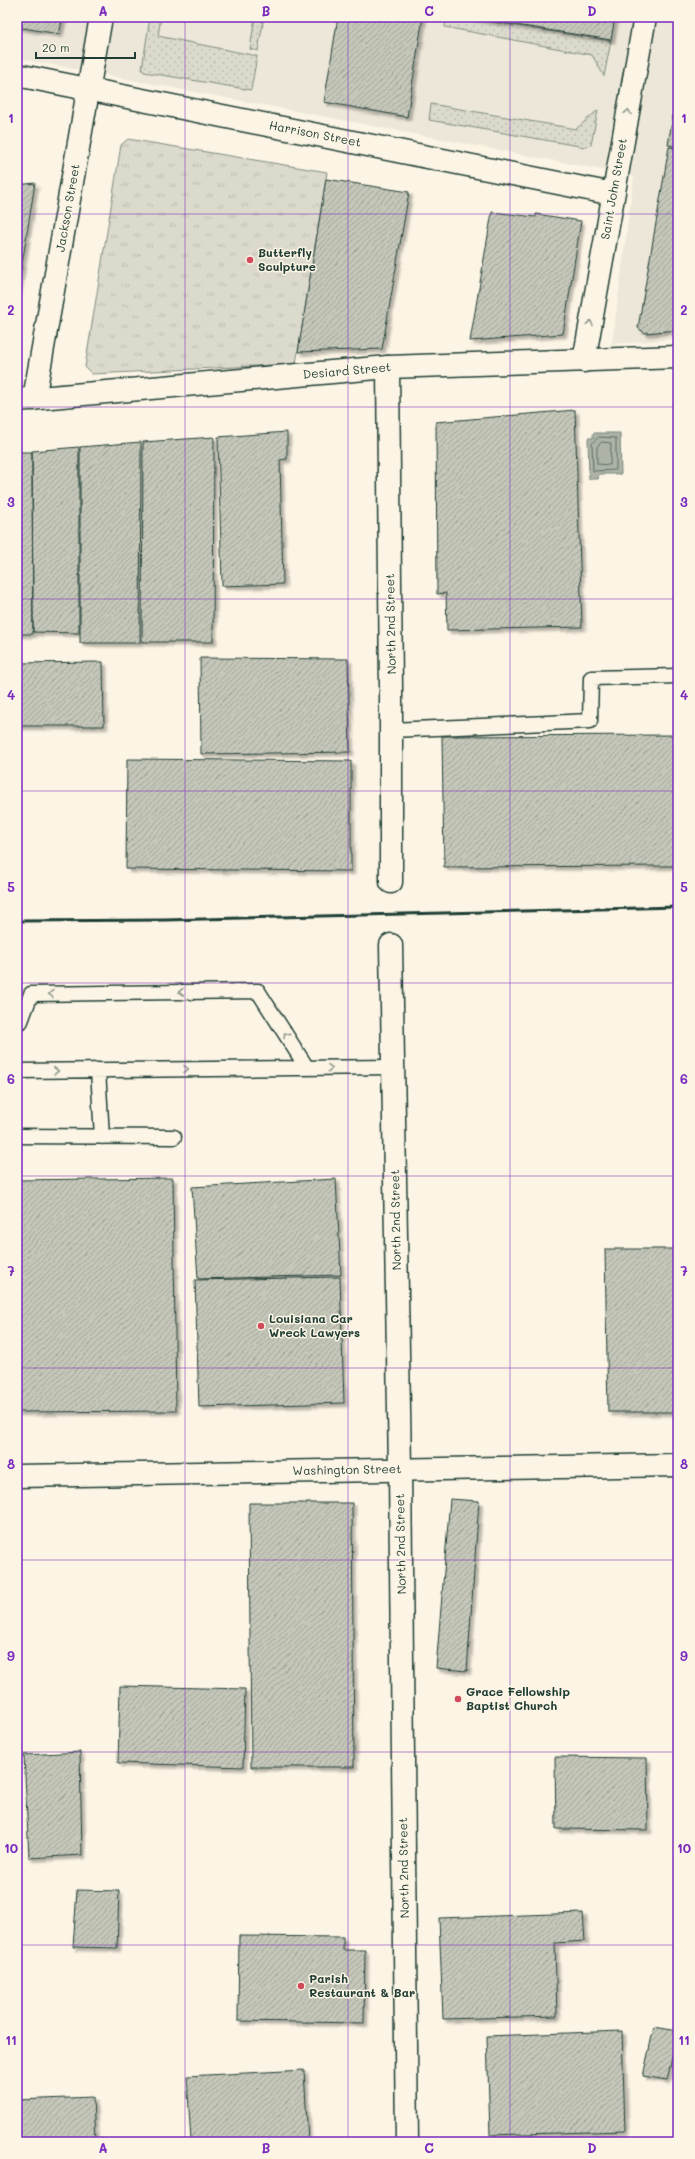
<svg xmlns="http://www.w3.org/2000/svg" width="695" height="2159" font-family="Mali,sans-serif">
<defs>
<pattern id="grass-dots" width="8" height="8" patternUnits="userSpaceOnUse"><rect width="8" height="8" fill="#dcdacc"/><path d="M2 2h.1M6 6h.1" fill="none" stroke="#bcbcb0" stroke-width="1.8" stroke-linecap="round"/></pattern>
<pattern id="park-tufts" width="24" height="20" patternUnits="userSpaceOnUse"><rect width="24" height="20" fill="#dcdacc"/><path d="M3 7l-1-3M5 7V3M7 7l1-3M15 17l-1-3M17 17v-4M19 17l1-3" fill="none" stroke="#bcbcb0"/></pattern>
<pattern id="building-hatch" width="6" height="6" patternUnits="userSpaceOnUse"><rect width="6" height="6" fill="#c5c7b9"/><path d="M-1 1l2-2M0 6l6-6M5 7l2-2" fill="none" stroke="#9fa397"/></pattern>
<filter id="shadow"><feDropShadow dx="3.5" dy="3.5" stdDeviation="1" flood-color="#0004"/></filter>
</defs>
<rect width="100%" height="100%" fill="#fcf5e5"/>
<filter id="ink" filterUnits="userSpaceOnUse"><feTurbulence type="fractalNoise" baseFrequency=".025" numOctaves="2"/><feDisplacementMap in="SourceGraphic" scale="8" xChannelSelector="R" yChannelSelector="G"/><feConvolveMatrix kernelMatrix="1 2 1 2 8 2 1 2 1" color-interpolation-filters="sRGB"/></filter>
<g filter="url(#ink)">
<path fill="#ece7d8" d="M17 17H678V339L612 344 634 176 17 58Z"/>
<path fill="url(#grass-dots)" stroke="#7e8c80" d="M150 17H161L158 36 257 56 251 90 144 72 142 69Z
M255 17H264L258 51 250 49Z
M446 17H461L611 41 604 76 592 55 445 27Z
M431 104 576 129 598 110 591 145 585 147 429 120Z"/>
<path fill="url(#park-tufts)" stroke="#7e8c80" d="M128 139 327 172 296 364 92 374 85 367 121 145Z"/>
<path fill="#aeb3a7" stroke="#758479" d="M593 433H620L621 474H599L598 479H589L588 438H593Z"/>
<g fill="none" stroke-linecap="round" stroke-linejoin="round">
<path stroke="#586c62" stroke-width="1" d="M599 437 616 438V470L593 471 592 444Z
M602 442 611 443 610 465 597 464V447Z"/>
</g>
<path fill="url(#building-hatch)" stroke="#1f3d34" filter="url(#shadow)" d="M17 17H63L59 34 17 27Z
M338 17H423L407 117 324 102Z
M465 17H615L611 40Z
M676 96H678V147L668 145Z
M669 147 678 148V330L645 333 638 328Z
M326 179 409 192 382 349 298 352Z
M35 183 17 296V185Z
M492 212 536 217V214L581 221 563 334 470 341Z
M575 410 582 627 447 630 446 593 437 594 436 422Z
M287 432V459L280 460 283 584 222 586 218 437Z
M214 437 213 642H142L143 442Z
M141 442 140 643H80V447Z
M79 447V633L33 632 32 451Z
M17 452H32L33 634H17Z
M200 658 348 659 350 752 201 754Z
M103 662 104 726H17V663Z
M678 735V866L444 867 442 736Z
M127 759 351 761V871L126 869Z
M173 1178 176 1411 17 1412V1180Z
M336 1179 341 1275 198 1279 192 1187Z
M605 1249H678V1412H608Z
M340 1277 344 1403 199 1407 195 1280Z
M450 1499 479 1501 467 1671 436 1668Z
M249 1503H352L354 1767H251Z
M120 1686 245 1689 243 1767 118 1763Z
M80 1752 82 1855 29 1858 24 1755Z
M555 1757 647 1758 648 1830 556 1829Z
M77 1890 119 1891 117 1948 73 1947Z
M583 1913 585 1941 555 1943 557 2016 443 2019 439 1918Z
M239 1936 343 1937V1950H365L364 2023 238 2021Z
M654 2027 678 2031 667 2080 643 2076Z
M622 2031 625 2131 490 2135 487 2036Z
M304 2070 308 2142H191L187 2076Z
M93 2097 95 2142H17V2100Z"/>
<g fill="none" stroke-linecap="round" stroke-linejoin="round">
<g stroke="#1f3d34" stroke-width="17">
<path id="lane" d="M391 730 590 721 591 678 678 676
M17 1021H21L31 994 258 991 307 1068
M98 1070 102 1137
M17 1071 393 1067
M17 1136 174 1137"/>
</g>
<g stroke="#1f3d34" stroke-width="25">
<path id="street" d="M17 75 613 194
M584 361 645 17
M388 367 391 690V882
M391 945 400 1469 407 2142"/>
</g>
<g stroke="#1f3d34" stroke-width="25">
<path id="secondary" d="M34 399 101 17
M17 400 388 367 678 357
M17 1476 678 1465"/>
</g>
<use href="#lane" stroke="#fcf5e5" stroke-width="14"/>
<use href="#street" stroke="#fcf5e5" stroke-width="22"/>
<use href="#secondary" stroke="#fcf5e5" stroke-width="22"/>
<path stroke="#1f3d34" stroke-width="3" d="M17 921 165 920 678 907"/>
</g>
<defs><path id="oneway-chevron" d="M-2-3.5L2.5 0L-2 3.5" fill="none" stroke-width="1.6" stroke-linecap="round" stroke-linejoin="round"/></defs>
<g stroke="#8e998c">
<use href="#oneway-chevron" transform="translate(628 112) rotate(-80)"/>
<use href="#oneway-chevron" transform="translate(590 323) rotate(-80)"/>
<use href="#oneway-chevron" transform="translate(181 992) rotate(179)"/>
<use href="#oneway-chevron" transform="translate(51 994) rotate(179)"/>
<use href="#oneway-chevron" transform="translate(286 1035) rotate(-122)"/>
<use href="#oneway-chevron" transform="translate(330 1068) rotate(-1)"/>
<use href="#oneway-chevron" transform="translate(186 1069) rotate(-1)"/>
<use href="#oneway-chevron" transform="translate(56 1071) rotate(-1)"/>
</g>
</g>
<path fill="none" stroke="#7b2cbf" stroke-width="1" stroke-opacity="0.55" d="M185 17V2142M348 17V2142M510 17V2142M17 214H678M17 407H678M17 599H678M17 791H678M17 983H678M17 1176H678M17 1368H678M17 1560H678M17 1752H678M17 1945H678"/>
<g fill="#d1495b" stroke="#fcf5e5" stroke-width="1.5">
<circle cx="250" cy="260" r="4"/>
<circle cx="261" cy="1326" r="4"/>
<circle cx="458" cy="1699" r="4"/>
<circle cx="301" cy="1986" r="4"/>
</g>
<g text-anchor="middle" stroke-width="3" stroke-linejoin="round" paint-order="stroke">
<g font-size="12" fill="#1f3d34" stroke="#fcf5e5">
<text transform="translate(315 134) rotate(11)" y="4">Harrison Street</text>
<text transform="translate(614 189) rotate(-80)" y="4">Saint John Street</text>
<text transform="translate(68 208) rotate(-80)" y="4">Jackson Street</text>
<text transform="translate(347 371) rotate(-5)" y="4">Desiard Street</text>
<text transform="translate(391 624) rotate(-91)" y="4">North 2nd Street</text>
<text transform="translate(396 1220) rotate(-91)" y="4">North 2nd Street</text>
<text transform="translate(347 1470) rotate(-1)" y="4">Washington Street</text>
<text transform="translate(401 1544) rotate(-91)" y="4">North 2nd Street</text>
<text transform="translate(404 1868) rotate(-91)" y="4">North 2nd Street</text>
</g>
<g font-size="12" font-weight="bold" fill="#1f3d34" stroke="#fcf5e5" text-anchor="start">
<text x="258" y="257">Butterfly<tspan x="258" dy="14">Sculpture</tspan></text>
<text x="269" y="1323">Louisiana Car<tspan x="269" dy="14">Wreck Lawyers</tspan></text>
<text x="466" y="1696">Grace Fellowship<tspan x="466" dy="14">Baptist Church</tspan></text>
<text x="309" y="1983">Parish<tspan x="309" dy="14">Restaurant &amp; Bar</tspan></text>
</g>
</g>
<rect width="695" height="2159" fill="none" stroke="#fcf5e5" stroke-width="44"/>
<path d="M36 52v6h99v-6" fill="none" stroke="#1f3d34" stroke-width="2"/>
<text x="42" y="52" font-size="12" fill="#1f3d34" stroke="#fcf5e5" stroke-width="3" paint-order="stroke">20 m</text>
<rect x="22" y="22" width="651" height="2115" fill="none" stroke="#7b2cbf" stroke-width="1.5"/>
<g font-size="13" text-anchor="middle" font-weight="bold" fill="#7b2cbf">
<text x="103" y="16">A</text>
<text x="266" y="16">B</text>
<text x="429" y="16">C</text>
<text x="592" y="16">D</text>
<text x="11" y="123">1</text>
<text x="684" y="123">1</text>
<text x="11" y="315">2</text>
<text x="684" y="315">2</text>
<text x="11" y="507">3</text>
<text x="684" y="507">3</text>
<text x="11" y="700">4</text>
<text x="684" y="700">4</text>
<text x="11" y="892">5</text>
<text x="684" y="892">5</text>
<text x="11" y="1084">6</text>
<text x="684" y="1084">6</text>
<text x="11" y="1276">7</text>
<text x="684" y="1276">7</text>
<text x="11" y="1469">8</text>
<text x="684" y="1469">8</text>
<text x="11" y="1661">9</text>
<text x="684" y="1661">9</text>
<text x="11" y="1853">10</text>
<text x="684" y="1853">10</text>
<text x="11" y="2045">11</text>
<text x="684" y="2045">11</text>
<text x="103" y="2153">A</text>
<text x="266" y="2153">B</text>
<text x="429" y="2153">C</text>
<text x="592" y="2153">D</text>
</g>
</svg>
